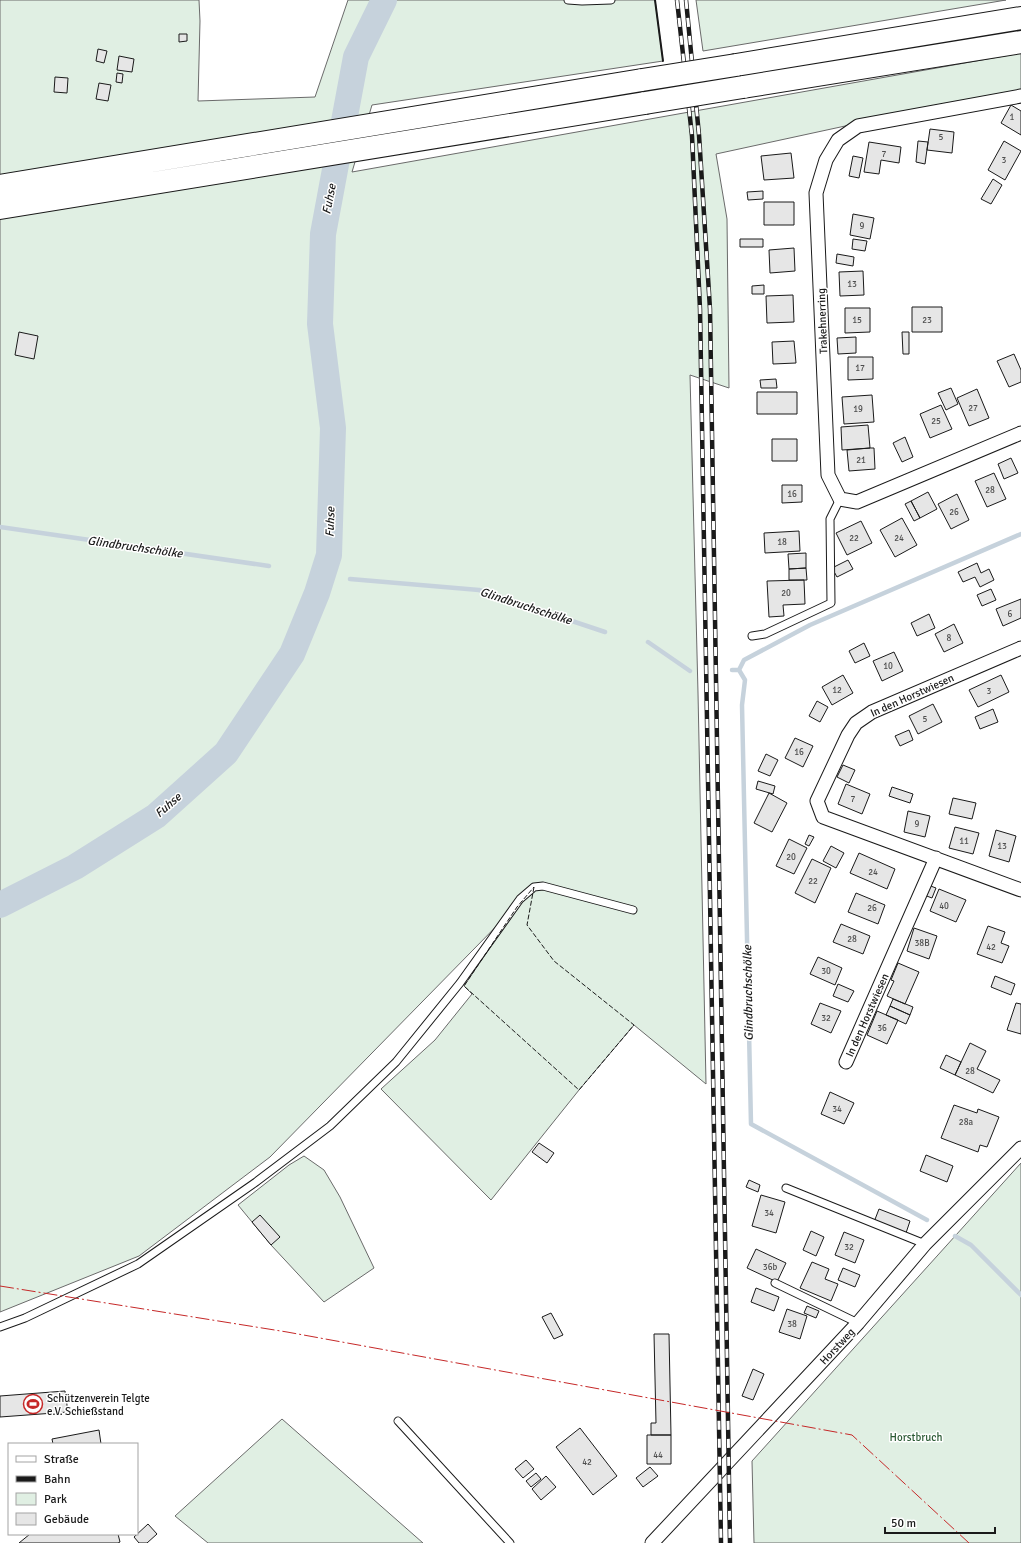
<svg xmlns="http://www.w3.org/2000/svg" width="1021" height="1543" font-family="Signika,sans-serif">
<rect width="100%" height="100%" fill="#fff"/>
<path fill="#e0efe3" stroke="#6a6a6a" d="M0 0H199L200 21 198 101 315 97 348 0H655L663 61 372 105 352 172 1021 53V90L859 123 716 154 727 219 729 388 690 375 698 693 706 1084 634 1025 579 1090 491 1200 381 1089 435 1040 472 994 464 986 523 899 270 1157 139 1256 0 1312Z
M696 0H1006L703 51Z
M304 1156 324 1170 340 1197 374 1268 324 1302 271 1245 238 1205 289 1165Z
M1021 1163V1543H754L752 1461Z
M282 1419 423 1543H208L175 1516Z"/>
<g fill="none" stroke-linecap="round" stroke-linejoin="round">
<path stroke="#c6d2dc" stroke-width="4.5" d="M0 527 269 566
M350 579 479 590 605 632
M648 642 690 671
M732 670H739
M739 670 745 680 742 705 751 1124 927 1220
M739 670 744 660 810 625 1021 534
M955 1236 971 1245 1021 1295"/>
<path stroke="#c6d2dc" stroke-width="26" d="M0 905 75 867 156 816 226 753 292 654 317 593 329 555 333 428 320 324 323 234 356 57 384 0"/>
</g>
<path fill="#e6e6e6" stroke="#1a1a1a" d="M179 34H187V41L179 42Z
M98 49 107 51 104 63 96 61Z
M119 56 134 59 132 72 117 70Z
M117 73 123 74 122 83 116 82Z
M55 77 68 78 67 93 54 92Z
M99 83 111 85 108 101 96 99Z
M1011 105 1021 111V135L1001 123Z
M930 129 954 132 952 153 927 150Z
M918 141 928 142 925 164 916 162Z
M1004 141 1021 151 1005 180 988 170Z
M869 142 901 147 899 163 881 160 879 174 864 172Z
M791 153 794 178 764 180 761 156Z
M853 156 863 158 859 178 849 176Z
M993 179 1002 185 991 204 981 199Z
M763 191V199L748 200 747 192Z
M764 202H794V225H764Z
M853 214 874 218 870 239 850 235Z
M740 239H763V247H740Z
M853 239 867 241 865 251 852 249Z
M794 248 795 271 770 273 769 250Z
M837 254 854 257 853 266 836 263Z
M863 271 864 295 840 296 839 272Z
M764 285V294H752V286Z
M793 295 794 322 767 323 766 296Z
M912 307H942V332H912Z
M845 308H870V332L845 333Z
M19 332 38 336 34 359 15 355Z
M902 332H909V354H903Z
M856 337V353L838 354 837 338Z
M794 341 796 363 773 364 772 342Z
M1014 354 1021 370V382L1009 387 997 361Z
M848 357H873V379L848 380Z
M776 379 777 388H761L760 380Z
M951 388 958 404 946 410 938 393Z
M977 389 989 418 969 426 957 398Z
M757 392H797V414H757Z
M872 395 874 422 844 424 842 397Z
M941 405 952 429 930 438 920 414Z
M868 425 870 448 842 450 841 427Z
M905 437 913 457 902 462 893 443Z
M772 439H797V461H772Z
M870 448H874L875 469 849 471 847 450Z
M1011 458 1018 473 1004 479 998 464Z
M994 473 1006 499 987 507 975 481Z
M782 485H802V502L782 503Z
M928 492 937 509 920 518 911 501Z
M957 494 969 520 951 529 938 504Z
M911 501 920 518 914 521 905 504Z
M902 518 917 545 895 557 880 530Z
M861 521 872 543 847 555 836 533Z
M799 531 800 551 765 553 764 533Z
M806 553V568L789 569 788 554Z
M848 560 853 569 837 577 832 568Z
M977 563 981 573 989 569 994 580 980 587 975 577 963 582 958 572Z
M806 568 807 580H789V569Z
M804 580 805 604 783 605 784 616 769 617 767 581Z
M991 589 996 600 982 606 977 595Z
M1021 599V618L1003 626 996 609Z
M929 614 935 628 917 636 911 623Z
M954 624 963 643 944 652 935 634Z
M864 643 870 656 855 663 849 651Z
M894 652 903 671 882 681 873 661Z
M843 675 853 693 832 705 822 687Z
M1001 675 1009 692 978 707 969 690Z
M817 701 828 707 820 722 809 716Z
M933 704 942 722 918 734 909 716Z
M993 709 998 722 980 729 975 717Z
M909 730 913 740 900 746 895 736Z
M795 738 813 746 803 767 785 758Z
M766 754 778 760 770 776 758 771Z
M843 765 855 770 849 783 837 777Z
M758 781 775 786 773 794 756 789Z
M846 784 870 794 862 814 838 804Z
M892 787 913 794 910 803 889 796Z
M769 793 787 803 772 832 754 823Z
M953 798 976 803 972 819 949 814Z
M908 811 930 816 925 837 904 832Z
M955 827 979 833 973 854 949 848Z
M996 830 1016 836 1009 862 989 856Z
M809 835 814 837 809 846 805 844Z
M789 839 807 848 794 874 776 866Z
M831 846 844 853 836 868 823 861Z
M859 853 895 869 887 889 850 873Z
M812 859 831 868 815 903 795 893Z
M928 885 936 888 932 898 924 895Z
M939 889 966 900 956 922 930 911Z
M856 893 885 905 878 924 848 912Z
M841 924 870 936 863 954 833 942Z
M988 926 1005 932 1001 943 1009 946 1002 963 977 954Z
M914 928 937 936 929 959 907 951Z
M818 957 842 968 835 985 810 974Z
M898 963 919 972 905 1004 887 996 894 981 891 980Z
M995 976 1015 984 1011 995 991 987Z
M838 984 854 991 848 1002 833 996Z
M893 999 913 1007 910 1015 890 1006Z
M820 1003 841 1011 831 1033 811 1024Z
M1016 1003 1021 1004V1034L1007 1030Z
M890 1006 910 1015 906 1024 886 1015Z
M877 1011 898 1020 887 1044 867 1035Z
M970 1043 986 1051 977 1069 1000 1080 993 1093 955 1075Z
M946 1055 961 1062 955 1075 940 1068Z
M830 1092 854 1103 844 1124 821 1114Z
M954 1105 977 1113 978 1109 999 1117 987 1147 980 1145 978 1152 941 1138Z
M539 1143 554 1153 547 1163 532 1152Z
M926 1155 953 1166 947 1182 920 1171Z
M749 1180 760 1185 758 1192 746 1187Z
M761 1195 785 1202 776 1233 752 1226Z
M879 1209 910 1221 906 1233 874 1222Z
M260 1215 280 1237 271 1245 252 1222Z
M811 1231 824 1237 816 1256 803 1250Z
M844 1232 864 1240 855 1263 835 1255Z
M756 1249 786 1263 777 1282 747 1268Z
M812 1262 829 1269 825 1279 838 1284 831 1301 800 1288Z
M843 1268 860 1275 855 1287 838 1280Z
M756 1288 779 1297 774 1311 751 1302Z
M807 1306 819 1311 816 1318 804 1313Z
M787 1309 807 1316 800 1339 779 1332Z
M551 1313 563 1335 554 1339 542 1317Z
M654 1334H669L671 1435H651V1423H656Z
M753 1369 764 1374 753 1400 742 1396Z
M65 1391 68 1412 0 1417V1396Z
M580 1428 617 1476 593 1495 556 1447Z
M99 1430 101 1444H53L52 1439Z
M647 1435H671V1464H647Z
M526 1460 534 1469 523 1478 515 1469Z
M650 1467 658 1476 643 1487 636 1478Z
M536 1473 541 1479 531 1487 526 1481Z
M546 1476 556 1487 541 1500 532 1489Z
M148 1524 157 1534 147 1543H139L134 1537Z
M30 1534H118L120 1542 118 1543H19Z"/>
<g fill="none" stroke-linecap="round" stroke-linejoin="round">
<g stroke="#1a1a1a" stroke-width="9">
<path id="service" d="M568 0 582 1 611 0
M752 636 765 634 831 603 830 519 840 499
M786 1188 925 1244
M775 1283 858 1323
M0 1327 25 1318 138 1264 256 1182 330 1126 396 1062 460 983 520 899 534 887 543 886 633 910
M398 1421 510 1543"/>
</g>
<g stroke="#1a1a1a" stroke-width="15">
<path id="minor" d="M1021 96 858 126 838 140 826 160 816 193 828 475 840 499 857 502 1021 433
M1021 648 872 712 856 723 848 735 817 801 823 817 1021 890
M846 1062 936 858
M652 1543 858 1323 925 1244 1021 1148"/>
</g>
<g stroke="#1a1a1a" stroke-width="24">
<path id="trunk" d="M736 65 1021 18
M743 87 1021 42
M0 186 642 80
M0 208 645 103"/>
</g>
<use href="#service" stroke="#fff" stroke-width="7"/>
<use href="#minor" stroke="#fff" stroke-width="13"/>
<use href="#trunk" stroke="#fff" stroke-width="22"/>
<g stroke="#1a1a1a" stroke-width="4.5">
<path id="rail" d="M677 0 692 136 700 309 721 1543
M686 0 699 135 710 309 730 1543"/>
</g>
<use href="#rail" stroke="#fff" stroke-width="3" stroke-dasharray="9" stroke-linecap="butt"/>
<g stroke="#1a1a1a" stroke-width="24" stroke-linecap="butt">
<path id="trunk-bridge" d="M642 80 736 65
M645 103 743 87"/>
</g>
<use href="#trunk-bridge" stroke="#fff" stroke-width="22"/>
<path stroke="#1a1a1a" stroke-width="1" stroke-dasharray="5 2" stroke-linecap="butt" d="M534 887 527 925 554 961 634 1025 579 1090 464 986 517 907Z"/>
<path stroke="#1a1a1a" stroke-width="2" d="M655 0 663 61"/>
<path stroke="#c62828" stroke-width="1" stroke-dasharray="14 3 2 3" stroke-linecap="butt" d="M0 1286 287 1332 852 1435 969 1543"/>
</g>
<defs>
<g id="stadium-ring" transform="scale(1)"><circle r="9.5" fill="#fff" stroke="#c62828" stroke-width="1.5"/><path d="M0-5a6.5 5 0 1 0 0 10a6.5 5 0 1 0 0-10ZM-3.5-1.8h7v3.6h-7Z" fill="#c62828"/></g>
</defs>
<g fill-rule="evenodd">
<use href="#stadium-ring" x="33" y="1404"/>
</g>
<g text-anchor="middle" stroke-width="3" stroke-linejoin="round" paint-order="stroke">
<g font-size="9" fill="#4d4d4d">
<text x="1012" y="120">1</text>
<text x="941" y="140">5</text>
<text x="884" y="157">7</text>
<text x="1004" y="163">3</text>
<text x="862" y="229">9</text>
<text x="852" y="287">13</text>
<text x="857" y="323">15</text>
<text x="927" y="323">23</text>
<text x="860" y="371">17</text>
<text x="973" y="411">27</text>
<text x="858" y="412">19</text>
<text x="936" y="424">25</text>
<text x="861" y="463">21</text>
<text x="990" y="493">28</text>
<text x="792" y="497">16</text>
<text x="954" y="515">26</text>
<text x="854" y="541">22</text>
<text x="899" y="541">24</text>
<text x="782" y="545">18</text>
<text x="786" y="596">20</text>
<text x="1010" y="617">6</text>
<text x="949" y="641">8</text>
<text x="888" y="669">10</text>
<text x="837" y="693">12</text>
<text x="989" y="694">3</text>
<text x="925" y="722">5</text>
<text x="799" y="755">16</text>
<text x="853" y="802">7</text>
<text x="917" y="827">9</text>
<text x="964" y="844">11</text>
<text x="1002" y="849">13</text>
<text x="791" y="860">20</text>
<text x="873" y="875">24</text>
<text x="813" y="884">22</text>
<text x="944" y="909">40</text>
<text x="872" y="911">26</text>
<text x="852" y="942">28</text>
<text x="922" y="946">38B</text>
<text x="991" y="950">42</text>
<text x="826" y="974">30</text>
<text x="826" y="1021">32</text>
<text x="882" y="1031">36</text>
<text x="970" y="1074">28</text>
<text x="837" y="1112">34</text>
<text x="966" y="1125">28a</text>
<text x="769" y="1216">34</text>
<text x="849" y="1250">32</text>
<text x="770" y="1270">36b</text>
<text x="792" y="1327">38</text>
<text x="658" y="1458">44</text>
<text x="587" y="1465">42</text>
</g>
<g font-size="11" fill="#1a1a1a" stroke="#fff">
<text transform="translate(822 321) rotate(-92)" y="4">Trakehnerring</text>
<text transform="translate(912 695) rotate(-24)" y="4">In den Horstwiesen</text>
<text transform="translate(867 1015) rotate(-66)" y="4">In den Horstwiesen</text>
<text transform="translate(837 1346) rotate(-47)" y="4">Horstweg</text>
</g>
<g font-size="11" fill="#1a1a1a" stroke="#fff" text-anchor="start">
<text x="47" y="1402">Schützenverein Telgte<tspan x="47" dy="13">e.V. Schießstand</tspan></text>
</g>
<g font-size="11" fill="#2b5a34" stroke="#fff">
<text x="916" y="1441">Horstbruch</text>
</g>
<g font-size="12" font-style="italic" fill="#1a1a1a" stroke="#fff">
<text transform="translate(329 199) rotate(-79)" y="4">Fuhse</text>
<text transform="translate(330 522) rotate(-88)" y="4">Fuhse</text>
<text transform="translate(135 547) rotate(8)" y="4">Glindbruchschölke</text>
<text transform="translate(526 606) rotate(18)" y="4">Glindbruchschölke</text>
<text transform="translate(168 805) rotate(-41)" y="4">Fuhse</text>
<text transform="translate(748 993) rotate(-91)" y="4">Glindbruchschölke</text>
</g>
</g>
<rect x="8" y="1443" width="130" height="92" fill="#ffffff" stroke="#a3a3a3"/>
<rect x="16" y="1456" width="20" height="6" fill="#ffffff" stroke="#a3a3a3"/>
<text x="44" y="1463" font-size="12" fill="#1a1a1a">Straße</text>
<rect x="16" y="1476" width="20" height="6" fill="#1a1a1a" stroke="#a3a3a3"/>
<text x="44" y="1483" font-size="12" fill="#1a1a1a">Bahn</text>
<rect x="16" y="1493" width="20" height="12" fill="#e0efe3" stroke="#a3a3a3"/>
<text x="44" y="1503" font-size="12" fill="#1a1a1a">Park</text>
<rect x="16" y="1513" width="20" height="12" fill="#e6e6e6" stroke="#a3a3a3"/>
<text x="44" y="1523" font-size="12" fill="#1a1a1a">Gebäude</text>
<path d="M885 1527v6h110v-6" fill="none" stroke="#1a1a1a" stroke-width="2"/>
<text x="891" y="1527" font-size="12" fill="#1a1a1a" stroke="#ffffff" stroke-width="3" paint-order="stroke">50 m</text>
</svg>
